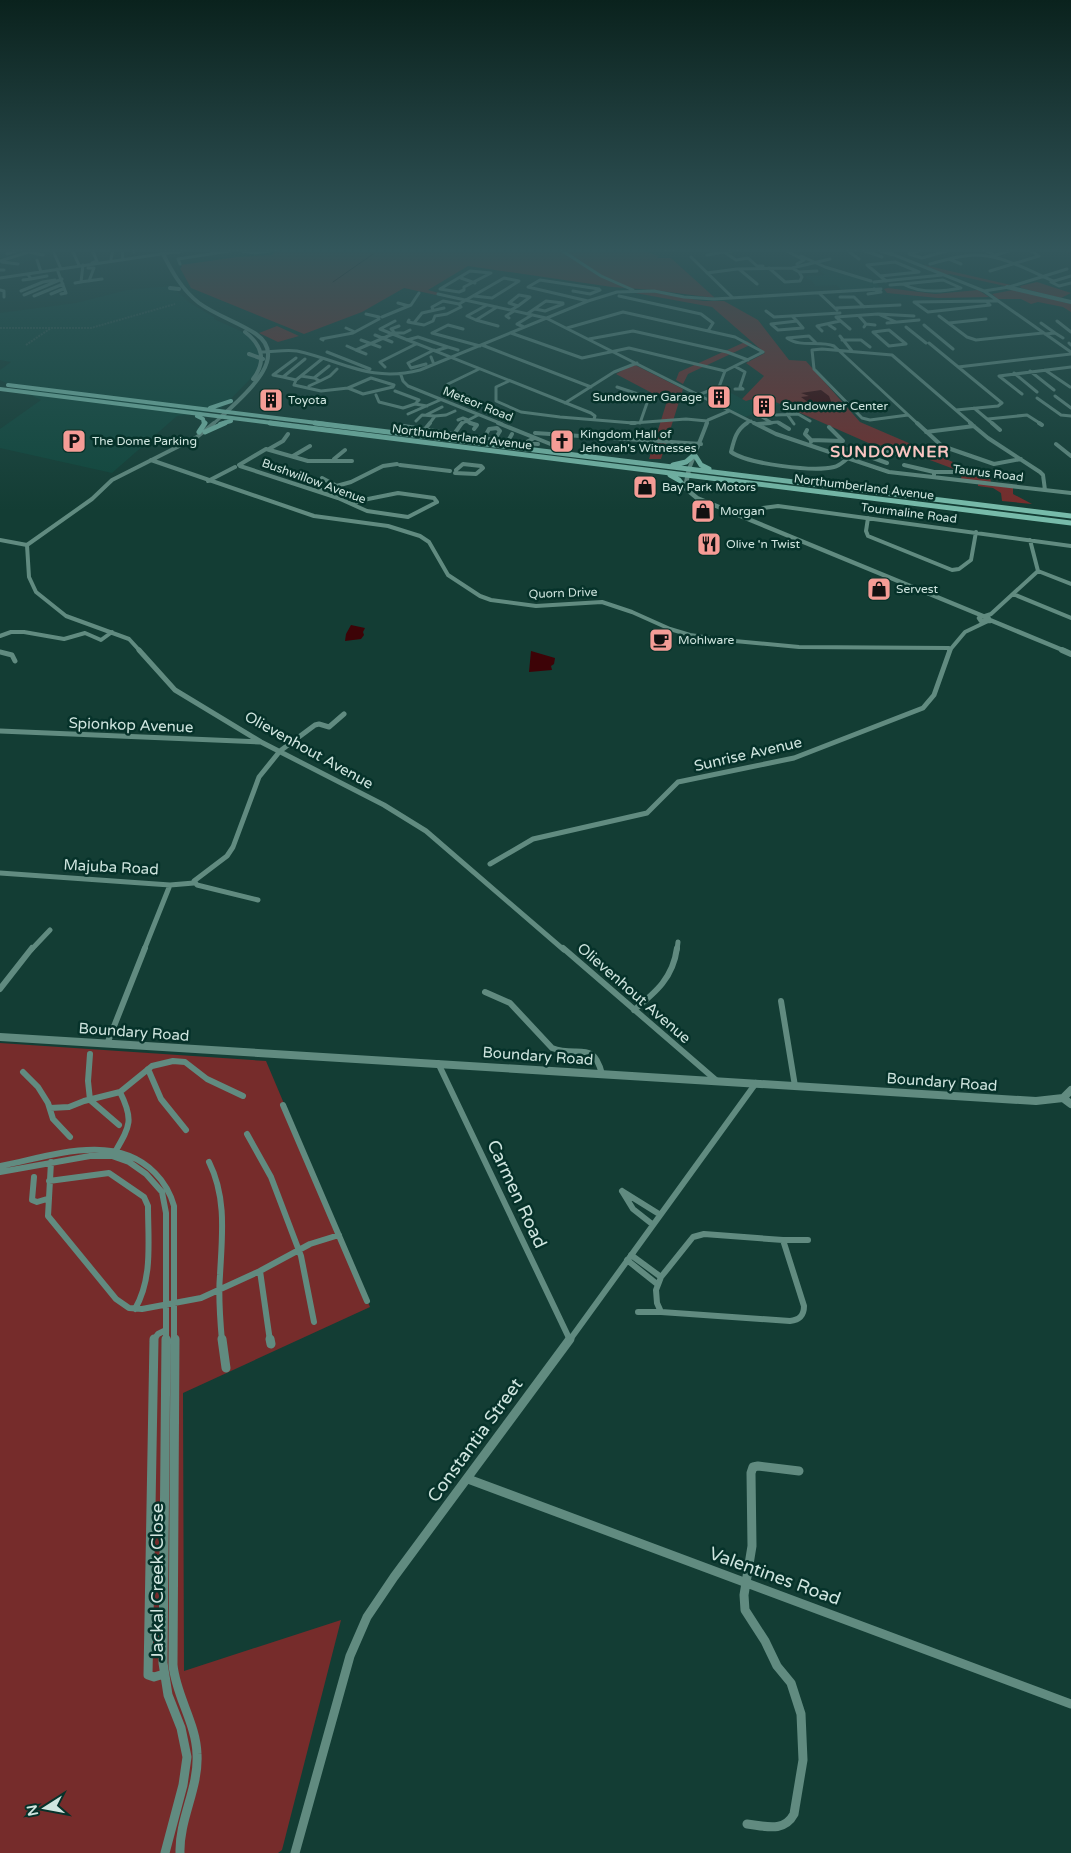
<svg xmlns="http://www.w3.org/2000/svg" width="1071" height="1853" font-family="'Varela Round',sans-serif">
<rect width="100%" height="100%" fill="#133d34"/>
<path fill="#10473c" d="M0 250H59L14 266 0 263Z
M824 267 875 282 880 287 877 289 843 291 836 285 816 286 811 280 807 279 806 276 825 275 819 268Z
M169 286V288L176 290 190 303 214 317V319L245 333 256 342 261 356 257 372 220 410 177 416 112 473 0 448V429L41 400 0 380V370L11 362 0 360V313L76 303 127 290Z
M720 387 746 401 762 396 780 404 745 417 699 394Z"/>
<path fill="#762c2b" d="M277 250H640L659 256 657 258H671L715 298 653 290 612 287 468 266 428 290 439 293 436 295 404 288 362 312 304 334 191 288 180 268 182 267 181 265 237 257 272 255Z
M923 265H924L1011 285 1005 286 950 274 947 275Z
M1037 282 1071 293 1061 298 1021 288 1020 286Z
M888 288 935 294 978 290 989 297 938 298 887 293 884 289Z
M1013 290 1071 304V312L1063 307 1038 302 1031 304 1021 299H998L992 294Z
M630 292H651L703 301H724L758 320 789 360 806 361 860 422 990 478 991 482 961 479 962 472 911 453 902 447 873 445 762 396 746 401 742 399 764 376 746 363 765 353 712 307Z
M277 326 299 336 278 342 259 333Z
M747 341 752 344 688 374 683 384 676 380 679 372Z
M633 364 683 389 661 459H649L667 401 616 374Z
M978 483 1013 488V494L1032 504 1002 501 1001 493 993 488 978 486Z
M0 1043 266 1061 370 1307 183 1393 184 1671 341 1620 282 1850 278 1853H0Z"/>
<path fill="#3d0307" d="M821 390 829 396 832 404 812 405 801 397 809 396 801 393Z
M351 625 365 628 363 632 364 635 361 639 345 641 346 634Z
M531 651 555 658 554 664 551 666 552 670 529 672Z"/>
<g fill="none" stroke-linecap="round" stroke-linejoin="round">
<path stroke="#3d0307" stroke-width="1" d="M1062 250 1071 254
M333 282 373 254"/>
<path stroke="#2f564e" stroke-width="2" stroke-dasharray="2 1" stroke-linecap="butt" d="M0 328H91L175 304
M26 345 51 328"/>
<path stroke="#618b80" stroke-width="3" d="M72 250 79 265
M92 250 97 261 92 263
M122 250 123 260
M134 250V252
M236 250 255 253 276 250
M561 250 601 276 633 290
M666 250H673
M738 250 724 252 736 260 748 258 757 266H763
M785 250 804 260 797 264
M856 250 848 251 859 259
M863 250 882 257
M922 250 909 254 922 258 950 250
M984 250 995 255
M29 252 43 255
M54 253 61 269
M7 254 18 250 26 252
M892 254 984 291 1071 352
M707 255 724 252
M996 255 1012 250
M801 256 825 267 871 281
M691 257 733 298
M111 259 113 250
M949 259 961 264
M37 260 41 272
M0 261 35 250
M2 262 18 264
M180 264 178 259 236 250
M930 264C945 260 960 255 976 255 1002 255 1030 271 1053 281
M88 268H94L89 281
M769 268 785 282 800 281 802 277 799 272 792 268
M57 269 66 293 61 294
M739 269 757 284
M0 270H4
M470 271 491 273 464 287V290L459 292 440 289Z
M990 271 1039 256 1031 251
M799 272 817 271
M707 273 737 269 792 268 830 259
M880 276 919 272
M0 278 188 250
M461 278 475 283
M31 279 47 276
M23 280 31 279 29 276
M943 280 961 288C942 292 921 294 903 284Z
M886 281 867 265 895 262 919 272
M80 282 102 279
M874 282 942 275
M1051 282 1059 286 1071 283
M1051 282 1071 276
M75 283 81 282 83 265
M890 285 903 284
M0 290 4 291V297
M21 291 43 282 55 280
M573 291 590 294 600 290
M984 291 1009 287 1067 269
M819 293 837 310
M51 294 63 289
M438 294 546 318 756 424
M868 294 881 292 874 289
M24 295 62 279
M519 295 530 297 518 306 509 303Z
M34 296 63 284
M474 296 492 298 519 281
M619 296 701 314 713 323 708 331
M840 297H854L864 307
M588 301 528 287 540 280 599 289
M986 301 990 305 928 312 914 302Z
M986 301H997
M398 303 409 306
M497 307 476 320 498 326
M836 308 900 305
M535 309 545 311 563 304
M433 310 432 307 443 301 459 304
M511 310 518 306
M766 311 774 317 840 313
M366 314 379 317
M527 314 546 301 563 303
M878 314 914 316
M792 316 797 321
M859 316 866 324 864 327
M939 316 967 337 976 340 1043 333
M382 317 411 305 419 293
M509 318 506 316 514 311
M409 320 408 322 424 325 433 321 435 316 447 314 461 307 459 304 504 278 519 281
M476 320 467 316 487 305
M395 321 380 329 591 413 595 416 594 419
M797 321 803 328 778 330 771 324Z
M1057 321 1071 332
M414 323 422 313 444 308
M887 323 919 320
M949 323 986 319
M1041 323 1055 333 1045 334
M866 324 875 325
M829 325 835 329
M924 325 953 349
M524 327 517 324 532 315
M906 327 926 343
M346 328 355 332
M567 328 623 312 735 337 763 352 725 371 719 387 698 395
M463 329 448 325 432 333 480 346
M850 329 836 317 878 314 896 322
M889 330 906 344 889 346 873 332Z
M822 331 817 326 840 321
M395 333H404L410 330
M511 333 582 358 629 348 725 371
M1055 333 1063 338
M375 335 392 342
M840 336 852 351
M787 338C801 348 819 340 834 346L918 424
M787 338 809 336 816 343
M589 339 633 331 727 352 748 360
M323 340 321 339 353 333 379 319
M361 340 380 347
M407 340 418 337 448 347
M842 340H861L870 347
M929 343 1002 403 998 406 956 410
M1069 343 1071 345
M482 345 591 387
M347 346 356 350
M435 351 448 347 458 350
M262 352C273 352 286 349 297 351 343 361 370 383 420 370L588 301 617 292 654 291 684 297 714 299 881 289
M327 352 370 369
M366 354 356 350 395 333 391 329 399 326
M431 357 433 362
M322 359 296 380 294 385 321 391 348 388
M426 364 411 368 408 363 434 350
M385 367 380 362 416 344
M958 367 1071 354
M1045 370 1070 387
M1030 371 1054 390
M1014 373 1037 392
M401 375 403 381 408 386 502 424
M301 376 314 378 329 366
M283 377 273 375 296 358
M371 378 394 385 393 387 363 394 348 388Z
M296 380 283 377 305 359
M320 381 330 376 337 369
M509 381 496 387V401L521 412 560 417 633 423 686 419 707 421
M448 384 479 369
M309 386 320 381 316 379
M617 387 638 394 647 403 640 423
M735 389H743L740 387 745 372 736 367
M395 391 419 400 415 404
M1022 394 999 376 1071 367
M376 395 379 402 403 408 415 404 427 406
M1055 396 1071 408
M1037 398 1061 415 1071 416
M565 403 614 372 637 363
M974 408 993 424
M408 414 440 400
M787 414 794 424
M426 415 442 407
M776 415 798 414 810 421
M908 415 870 420 862 418 814 369 812 350 822 349 892 355 972 424
M762 417 772 423
M988 419 1027 415 1041 424
M458 420 463 418 468 420
M416 421 422 415 435 416
M465 421 474 424
M213 424 221 417
M429 424 435 416 446 415 455 411
M461 424 478 415
M706 424 708 420 729 411
M745 424 751 421
M758 424 778 422 781 424"/>
<path stroke="#618b80" stroke-width="4" d="M462 423 454 434 525 443 534 438
M470 423 477 425 474 429
M498 423 553 445
M631 423H635
M747 423C736 430 734 440 731 452 748 464 813 472 834 467 839 466 843 462 847 459
M754 423 776 434 889 472 1071 493
M779 423 789 429
M917 423 942 446 994 464 1021 459
M970 423 988 438 1040 472 1043 475 1045 490
M992 423 1000 430
M1039 423 1042 425
M758 424 770 423
M404 426 454 434
M425 429 430 423
M807 430 805 434 811 440
M926 432 974 426
M535 433 701 444
M484 438 489 429 497 428 500 431 495 439
M508 441 512 434
M811 442V440L843 441 829 427
M525 443 538 444
M1056 444 1071 456
M840 447 859 453 857 455
M269 449 283 441 288 434
M859 453 875 447 900 455
M859 453 887 463
M293 456 310 446
M334 459 345 450
M151 460 314 516 388 526 420 536 429 542 448 575 480 596 491 600 536 606 602 602 632 612 670 629 690 635 724 640 799 647 949 648
M239 465 266 449 308 461H352
M400 465 450 471
M904 465 934 472
M240 466 338 498 367 511 408 517 437 502 434 498 398 493 363 500 353 504
M689 469 707 423
M455 473 476 474 483 468 481 466 463 464 456 470
M934 475V472H953
M322 478 335 485
M208 481 235 467
M318 491 351 482 383 466 397 464
M747 518 763 508 778 506 1071 546
M868 518 866 531 868 536 952 570 959 569 971 560 976 532
M0 540 27 545
M27 545 29 577 36 592 66 616 129 639 140 651
M27 545 92 499 112 480 197 437 214 423
M1038 571 1071 584
M1013 594 1071 618
M985 616 991 614 1038 571 1030 540
M0 636 11 632H24L64 639 85 633 101 640 112 632
M949 651 965 632 986 622"/>
<path stroke="#618b80" stroke-width="5" d="M139 650 175 690 261 742 384 805 426 831 564 950
M0 652 12 655 15 661
M0 731 260 742
M490 864 533 839 647 813 678 782 794 758 923 708 934 695 950 650
M0 873 170 885 144 950
M170 885 194 883
M258 900 197 885 194 881 227 856 233 847 259 777 280 751 315 725 319 724 329 727 344 714
M31 950 50 930
M677 950 678 942"/>
<path stroke="#618b80" stroke-width="6" d="M563 948 717 1081
M0 989 32 948
M485 992 510 1003 552 1048C578 1058 593 1039 602 1074
M781 1001 795 1086
M634 1010C656 992 673 978 677 948
M107 1044 145 948
M90 1054 88 1081 90 1100 119 1125
M438 1063 569 1338
M148 1069 161 1099 186 1130
M23 1072 38 1087 48 1103 53 1119 70 1137
M283 1105 367 1301
M50 1108 69 1107 84 1101 120 1092 152 1066 173 1061 185 1062 207 1079 243 1096
M247 1134 271 1177 301 1256 314 1322
M115 1152C130 1126 134 1120 120 1092
M51 1162 48 1216 116 1299 129 1308 142 1309 201 1298 260 1271 310 1244 339 1235
M209 1162C227 1198 222 1236 220 1275 218 1297 220 1319 222 1341
M0 1166C49 1157 114 1131 155 1173 164 1182 170 1192 174 1206V1341
M0 1172 90 1156H112L129 1162 146 1174 162 1192 166 1213V1341
M34 1177 32 1200 37 1202 47 1199
M49 1181 109 1173 144 1197 148 1206C148 1241 153 1278 135 1309
M622 1191 633 1209 652 1224
M622 1191 659 1214
M704 1234 783 1240 804 1306C804 1316 799 1320 790 1321L661 1312 657 1303 656 1290 661 1277 693 1237Z
M783 1240H808
M631 1255 661 1277
M627 1260 657 1284
M260 1271 270 1341
M638 1312H661
M153 1341 158 1334 166 1330
M569 1341 756 1083"/>
<path stroke="#618b80" stroke-width="9" d="M154 1339 148 1675 154 1677 164 1674
M175 1339 173 1665C176 1696 196 1723 197 1754 199 1788 179 1819 180 1853
M222 1339 226 1368
M270 1339 271 1344
M468 1479 1071 1704
M747 1824C765 1826 784 1833 794 1814L803 1760 801 1714 791 1683 777 1666 765 1641 745 1610 744 1595 752 1546 751 1473 753 1467 758 1466 799 1471
M165 1853 183 1785 187 1757 181 1728 168 1695 163 1663 166 1339
M295 1853 350 1656 367 1617 394 1577 570 1339"/>
<path stroke="#618b80" stroke-width="4" d="M161 250C171 270 181 289 199 303 217 316 238 322 256 334 292 359 238 400 221 417
M164 250 178 252
M880 250 892 254
M1007 287 1071 302
M170 288 179 289
M245 332C262 345 267 361 253 379
M249 354 263 359"/>
<path stroke="#618b80" stroke-width="4.5" d="M689 469 685 488 697 498 983 616
M981 616 988 617 990 621H981L979 618Z
M990 620 1065 651"/>
<path stroke="#618b80" stroke-width="6" d="M1062 650 1071 654"/>
<path stroke="#618b80" stroke-width="8" d="M0 1037 1036 1101 1063 1098 1071 1090
M1063 1098 1071 1104"/>
<path stroke="#7ba" stroke-width="4" d="M8 385 325 424
M0 389 280 424
M210 408 231 401
M197 416 203 419 204 424
M220 424 231 421"/>
<path stroke="#7ba" stroke-width="5" d="M270 423 1071 523
M315 423 1071 516
M199 432 205 423
M205 432 225 423
M696 457 701 465 709 469
M673 465 686 462 693 456
M670 475 679 480 684 486"/>
</g>
<linearGradient id="sky" x2="0" y2="1"><stop stop-color="#0a221d"/><stop offset="0.49" stop-color="#33575c"/><stop offset="1" stop-color="#33575c" stop-opacity="0"/></linearGradient>
<rect width="1071" height="510" fill="url(#sky)"/>
<defs>
<g id="building-square" transform="scale(1.25)"><rect x="-9" y="-9" width="18" height="18" rx="4" fill="#f59c96" stroke="#06322a"/><path d="M-4-6H4V6H1V3H-1V6H-4ZM-2.5-4.3h1.7v1.8h-1.7ZM.8-4.3h1.7v1.8H.8ZM-2.5-1h1.7V.8h-1.7ZM.8-1h1.7V.8H.8Z" fill="#111"/></g>
<g id="parking-square" transform="scale(1.25)"><rect x="-9" y="-9" width="18" height="18" rx="4" fill="#f59c96" stroke="#06322a"/><path d="M-3.5-5.5H1a3.5 3.5 0 0 1 0 7H-1V5.5H-3.5ZM-1-3.4V-.6H.8a1.4 1.4 0 0 0 0-2.8Z" fill="#111"/></g>
<g id="church-square" transform="scale(1.25)"><rect x="-9" y="-9" width="18" height="18" rx="4" fill="#f59c96" stroke="#06322a"/><path d="M-1.2-6h2.4v3.5h3.3v2.4h-3.3V6h-2.4V-.1h-3.3v-2.4h3.3Z" fill="#111"/></g>
<g id="shop-square" transform="scale(1.25)"><rect x="-9" y="-9" width="18" height="18" rx="4" fill="#f59c96" stroke="#06322a"/><path d="M-5-2.5h2.3a2.7 3.5 0 0 1 5.4 0H5L5.5 6h-11ZM-1.5-2.5h3a1.5 2.3 0 0 0-3 0Z" fill="#111"/></g>
<g id="restaurant-square" transform="scale(1.25)"><rect x="-9" y="-9" width="18" height="18" rx="4" fill="#f59c96" stroke="#06322a"/><path d="M-5-6h1v4h1v-4h1v4h1v-4h1v5L-1.5 .5V6h-2V.5L-5-1ZM5-6V6H3V1.5H1.5Q1.5-4 5-6Z" fill="#111"/></g>
<g id="cafe-square" transform="scale(1.25)"><rect x="-9" y="-9" width="18" height="18" rx="4" fill="#f59c96" stroke="#06322a"/><path d="M-5.5-4.5H6V0H3Q3 3.5 0 3.5H-2.5Q-5.5 3.5-5.5 0ZM3-3.2v2h1.7v-2ZM-6 4.5H4V6H-6Z" fill="#111"/></g>
</defs>
<g fill-rule="evenodd">
<use href="#building-square" x="719" y="397"/>
<use href="#building-square" x="271" y="400"/>
<use href="#building-square" x="764" y="406"/>
<use href="#parking-square" x="74" y="441"/>
<use href="#church-square" x="562" y="441"/>
<use href="#shop-square" x="645" y="487"/>
<use href="#shop-square" x="703" y="511"/>
<use href="#restaurant-square" x="709" y="544"/>
<use href="#shop-square" x="879" y="589"/>
<use href="#cafe-square" x="661" y="640"/>
</g>
<g text-anchor="middle" stroke-width="5" stroke-linejoin="round" paint-order="stroke">
<g font-size="12" fill="#cfe5df" stroke="#06322a" text-anchor="start">
<text x="702" y="401" text-anchor="end">Sundowner Garage</text>
<text x="288" y="404">Toyota</text>
<text x="782" y="410">Sundowner Center</text>
<text x="580" y="438">Kingdom Hall of<tspan x="580" dy="14">Jehovah's Witnesses</tspan></text>
<text x="92" y="445">The Dome Parking</text>
<text x="662" y="491">Bay Park Motors</text>
<text x="720" y="515">Morgan</text>
<text x="726" y="548">Olive 'n Twist</text>
<text x="896" y="593">Servest</text>
<text x="678" y="644">Mohlware</text>
</g>
<g font-size="12" fill="#cfe5df" stroke="#06322a">
<text transform="translate(478 404) rotate(22)" y="4">Meteor Road</text>
<text transform="translate(462 437) rotate(7)" y="4">Northumberland Avenue</text>
<text transform="translate(988 473) rotate(7)" y="4">Taurus Road</text>
<text transform="translate(314 481) rotate(20)" y="4">Bushwillow Avenue</text>
<text transform="translate(864 487) rotate(7)" y="4">Northumberland Avenue</text>
<text transform="translate(909 513) rotate(7)" y="4">Tourmaline Road</text>
<text transform="translate(563 593) rotate(-2)" y="4">Quorn Drive</text>
</g>
<g font-size="15" fill="#cfe5df" stroke="#06322a">
<text transform="translate(131 725) rotate(2)" y="5">Spionkop Avenue</text>
<text transform="translate(309 750) rotate(29)" y="5">Olievenhout Avenue</text>
<text transform="translate(748 754) rotate(-13)" y="5">Sunrise Avenue</text>
<text transform="translate(111 867) rotate(3)" y="5">Majuba Road</text>
<text transform="translate(634 993) rotate(41)" y="5">Olievenhout Avenue</text>
<text transform="translate(134 1032) rotate(4)" y="5">Boundary Road</text>
<text transform="translate(538 1056) rotate(4)" y="5">Boundary Road</text>
<text transform="translate(942 1082) rotate(4)" y="5">Boundary Road</text>
</g>
<g font-size="16" font-weight="bold" letter-spacing="1" fill="#f9c5c1" stroke="#06322a">
<text x="890" y="457">SUNDOWNER</text>
</g>
<g font-size="18" fill="#cfe5df" stroke="#06322a">
<text transform="translate(517 1194) rotate(65)" y="6">Carmen Road</text>
<text transform="translate(475 1440) rotate(-54)" y="6">Constantia Street</text>
<text transform="translate(775 1576) rotate(20)" y="6">Valentines Road</text>
<text transform="translate(157 1582) rotate(-90)" y="6">Jackal Creek Close</text>
</g>
</g>
<g transform="translate(45 1808) rotate(259)" stroke="#06322a" stroke-width="4" paint-order="stroke">
<path d="M0-4L9 19L0 12L-9 19Z" fill="#cfe5df"/>
<text y="-8" font-size="14" font-weight="bold" text-anchor="middle" fill="#cfe5df">N</text>
</g>
</svg>
